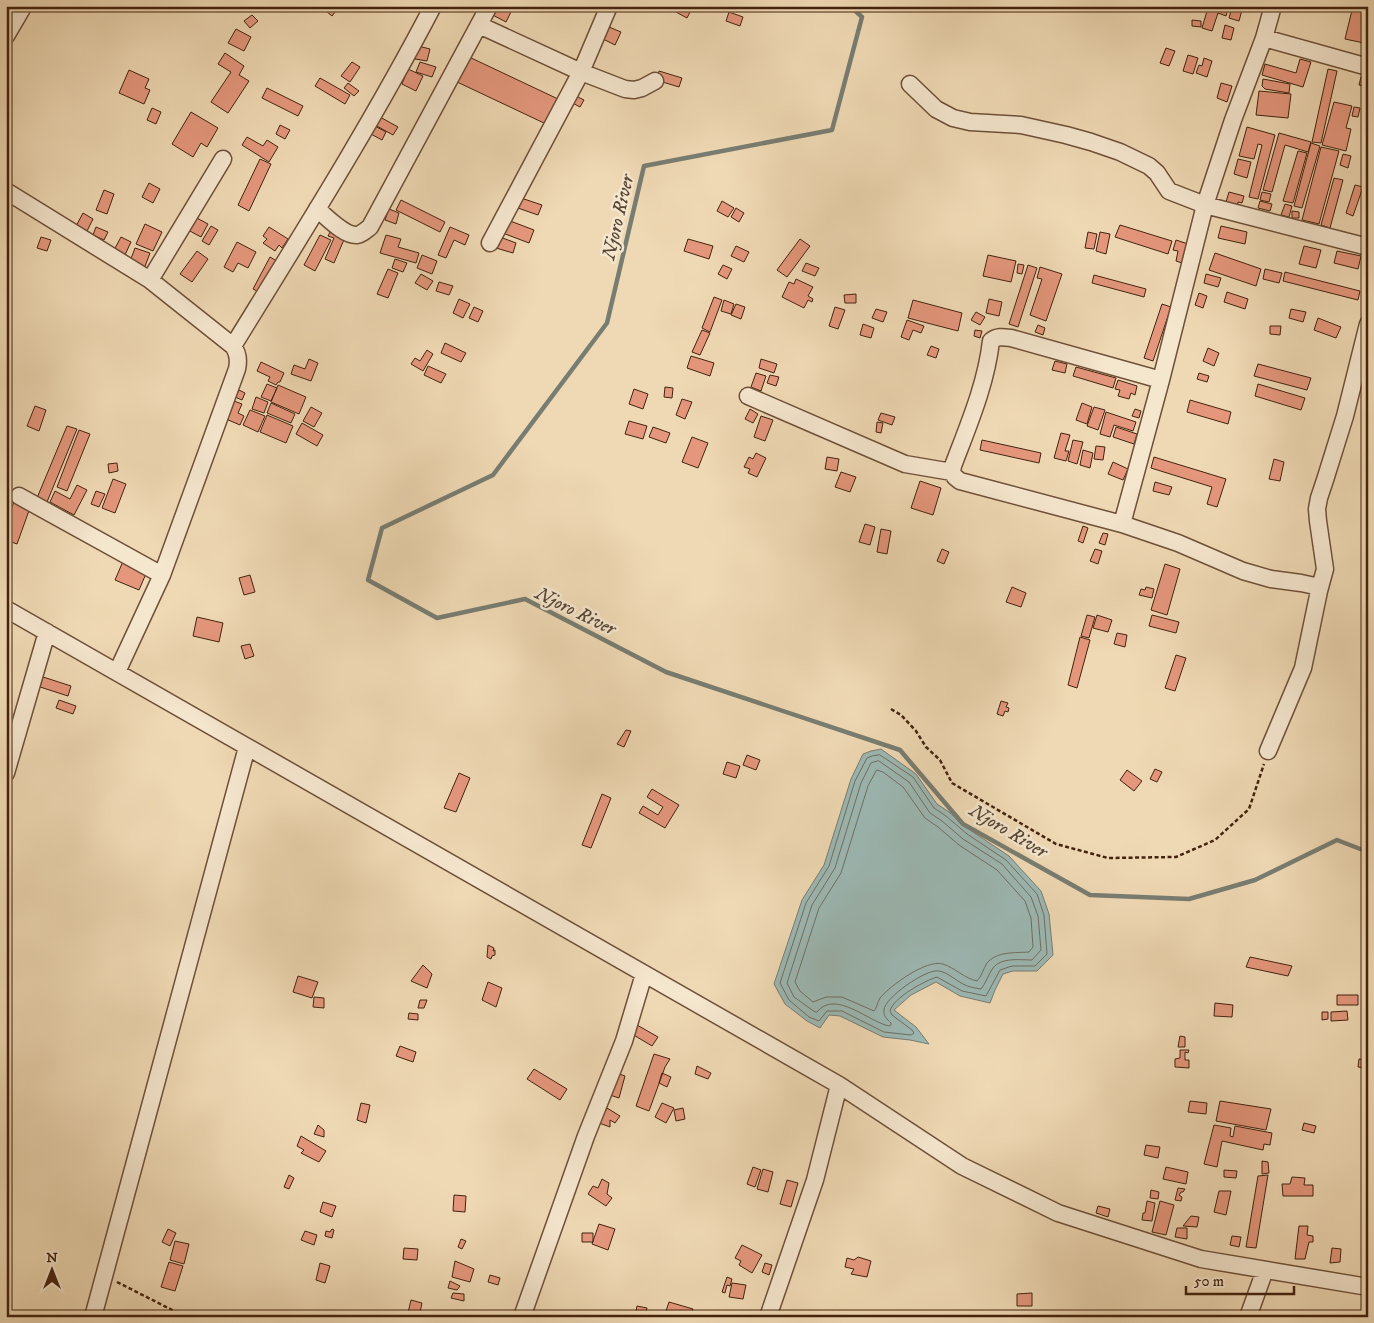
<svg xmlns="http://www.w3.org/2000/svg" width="1374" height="1323" font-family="'IM FELL DW Pica',serif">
<rect width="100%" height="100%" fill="#efd9b4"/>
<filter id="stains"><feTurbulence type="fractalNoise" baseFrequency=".004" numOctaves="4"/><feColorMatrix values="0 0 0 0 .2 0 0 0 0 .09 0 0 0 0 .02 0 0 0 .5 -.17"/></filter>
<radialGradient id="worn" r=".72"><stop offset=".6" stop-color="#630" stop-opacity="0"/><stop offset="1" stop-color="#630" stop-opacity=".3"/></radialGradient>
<path fill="#9cb9b5" stroke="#787d72" d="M881 749 916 774 937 804 949 812 970 830 1009 856 1041 891 1049 914 1053 955 1037 971H1013L1003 974 995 990 990 1003 960 996 936 982 911 995 894 1010 916 1027 929 1044 910 1040 883 1037 840 1016 829 1015 820 1028 807 1021 785 1004 774 984 802 900 824 865 851 779 863 754 871 751Z"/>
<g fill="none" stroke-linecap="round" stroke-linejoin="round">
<path stroke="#706e62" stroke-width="1" d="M880 755 913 777 934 808 946 816 967 834 1006 860 1037 894 1044 915 1047 954 1035 966H1012L1000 970 986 996 962 991 937 977C924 981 893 998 890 1011L892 1015 912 1030 914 1033 911 1035 884 1032 842 1011H827L819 1021 809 1017 789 1000 780 983 806 903 829 866 855 781 867 758 872 756Z
M879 761 909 782 930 813 942 821 963 839 1002 864 1031 897 1038 916 1041 950 1032 960C1021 960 1001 957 993 968 988 975 986 983 981 989 975 988 968 987 963 984 955 980 947 972 939 971 927 968 884 998 884 1010 883 1016 887 1019 891 1023V1025L889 1026C869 1022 835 989 817 1012H815L794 997 787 983 812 905 835 868 861 783 871 763Z
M877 770 883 772 903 787 925 818 938 827 959 845 997 870 1025 901 1031 918 1033 947 1029 952C1016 953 997 951 987 963 983 969 982 976 977 981 964 978 955 968 943 964 926 959 890 986 880 998 877 1003 877 1008 874 1011L842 997H826L813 1002 800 991 795 982 819 908 841 873 868 786Z"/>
<path stroke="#787d72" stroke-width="4.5" d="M850 6 862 17 832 130 644 166 607 323 493 475 382 528 368 580 437 618 525 599 666 672 900 750 963 824 1090 895 1189 899 1255 880 1337 840 1368 852"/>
</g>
<path fill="#e5977d" stroke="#43230e" d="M320 6H338L339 7 332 16Z
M493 6H514L506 22 489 13Z
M679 6H693L687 18 676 12Z
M1204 6H1221L1228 9 1226 16 1218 13 1212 31 1202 28 1207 11 1203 9Z
M1353 6H1368V25L1364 43 1345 39Z
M1232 7 1242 10 1239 21 1229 18Z
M729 12 743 17 740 26 726 21Z
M252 15 258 21 250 28 244 21Z
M1192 20 1201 21V27L1192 26Z
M1225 25 1234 28 1231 40 1222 38Z
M609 27 621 32 615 45 603 39Z
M236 29 251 37 244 51 228 43Z
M418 46 430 49 427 61 415 59Z
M1166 48 1175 51 1169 66 1160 63Z
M225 53 244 66 239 75 249 81 228 113 211 102 231 72 218 64Z
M1188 55 1198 58 1193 74 1183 71Z
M467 56 558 99 546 124 455 81Z
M1204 58 1212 61 1207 77 1196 73 1199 65 1202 66Z
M1300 59 1311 62 1303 87 1262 75 1265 64 1296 73Z
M352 62 360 67 350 82 341 76Z
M420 62 436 67 432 77 416 72Z
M408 69 423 76 416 91 402 84Z
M1328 69 1337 71 1321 143 1312 142Z
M129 70 149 79 145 88 150 90 144 104 119 93Z
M659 71 682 78 679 87 656 80Z
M1361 77 1368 78V87L1359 85Z
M320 78 350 95 345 104 315 86Z
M1263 79 1290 84 1289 93 1265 89 1262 86Z
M348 83 359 91 354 96 344 88Z
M1221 83 1232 86 1227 102 1217 98Z
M267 88 303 106 298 116 262 98Z
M1259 91 1291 94 1288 118 1256 115Z
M570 93 584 100 580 107 567 100Z
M1334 102 1352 106 1346 128 1351 129 1346 151 1322 145Z
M1354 107 1360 108 1358 117 1352 116Z
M152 108 161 112 156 124 147 120Z
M191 112 218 128 207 147 201 143 193 157 172 144Z
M380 117 398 127 393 135 375 125Z
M280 125 290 130 285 139 276 134Z
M373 125 386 132 382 140 369 133Z
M1247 127 1275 135 1258 199 1249 197 1262 145 1258 144 1254 159 1239 156Z
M1279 133 1311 142 1308 152 1285 145 1272 192 1263 190Z
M247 137 263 146 267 140 278 147 269 162 242 145Z
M1311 143 1320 146 1302 208 1294 206Z
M1321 147 1339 151 1319 224 1302 220Z
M1298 151 1307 153 1293 203 1283 201Z
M1343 154 1351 156 1348 168 1340 165Z
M260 159 271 164 249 211 238 205Z
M1238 159 1251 162 1247 178 1234 174Z
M1334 178 1343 180 1330 228 1321 225Z
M149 183 160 189 153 203 142 197Z
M1355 185 1363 187 1353 216 1346 213Z
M104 190 114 194 107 214 96 210Z
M1229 192 1244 196 1242 203 1238 202 1237 208 1226 202Z
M1262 192 1271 194 1269 202 1260 200Z
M518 197 542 205 538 215 515 207Z
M401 200 445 222 440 232 396 210Z
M722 201 734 208 728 217 717 211Z
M1260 201 1272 204 1270 211 1258 208Z
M1285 204 1292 206 1289 217 1281 215Z
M736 208 744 213 739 222 731 217Z
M389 209 399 213 396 224 385 220Z
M1292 211 1299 212V218H1292Z
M83 213 93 219 85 235 74 230Z
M195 217 208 224 201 237 188 230Z
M505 219 534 230 529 243 500 232Z
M145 224 162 232 153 251 136 244Z
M1120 225 1172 241 1168 254 1115 237Z
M211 226 218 230 209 245 202 241Z
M1221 226 1247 232 1245 244 1218 238Z
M96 227 108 232 104 240 93 235Z
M269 227 288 239 282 248 279 245 275 251 263 243 267 239 263 236Z
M450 227 469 235 465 245 454 240 446 258 438 255Z
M332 228 346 235 334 263 325 259 334 238 328 236Z
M1088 232 1097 234 1094 249 1085 248Z
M1100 232 1110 234 1106 254 1096 251Z
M320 235 331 240 315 271 304 265Z
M386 235 401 239 398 247 419 253 416 263 380 253Z
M41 237 51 240 47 251 37 248Z
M121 237 131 242 124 257 113 252Z
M500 237 516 243 513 253 496 248Z
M688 239 713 246 709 259 684 251Z
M800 239 810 246 787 277 777 270Z
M1176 240 1188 244 1182 263 1176 261 1178 251 1173 250Z
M237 242 256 252 248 268 238 263 233 272 224 267Z
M736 246 749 252 744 262 731 256Z
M1304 246 1321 250 1316 268 1299 264Z
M135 248 150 253 144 269 129 264Z
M197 251 208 259 192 282 180 274Z
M1337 251 1361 256 1358 269 1334 263Z
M1215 253 1261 269 1256 286 1209 270Z
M422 255 437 261 432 274 417 268Z
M988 255 1016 261 1011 282 983 276Z
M270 257 280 263 263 294 253 289Z
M395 259 407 263 403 272 392 268Z
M806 263 819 268 815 276 802 271Z
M1018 264 1024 265 1022 274 1017 273Z
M723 265 732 269 727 279 718 274Z
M1028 265 1037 268 1018 327 1009 324Z
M1040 267 1062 274 1046 321 1030 315 1042 279 1037 278Z
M388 269 398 273 388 298 377 294Z
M1265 269 1282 273 1279 283 1263 279Z
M1285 272 1360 291 1358 300 1283 281Z
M421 274 433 281 427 290 415 283Z
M1206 274 1221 278 1218 287 1204 283Z
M1094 275 1146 289 1144 297 1092 283Z
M796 279 813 287 808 296 813 299 812 302 808 300 804 308 782 297 789 282 794 284Z
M439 282 453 286 449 295 436 291Z
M1227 292 1248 299 1245 309 1224 302Z
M1199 293 1207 296 1203 308 1195 305Z
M856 294V303H845L844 295Z
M714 297 722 300 710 332 702 328Z
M459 299 470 304 463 318 453 313Z
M989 299 1002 302 999 316 986 313Z
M724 300 734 304 731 314 721 311Z
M913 300 962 313 958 331 908 318Z
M736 304 745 307 741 319 731 315Z
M1162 304 1171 307 1153 361 1144 358Z
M474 307 483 311 478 322 469 318Z
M835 307 845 310 838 329 829 326Z
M876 309 887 312 883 322 872 318Z
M1291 309 1306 312 1303 322 1289 318Z
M976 312 985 317 980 325 971 320Z
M1318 318 1341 327 1336 338 1314 330Z
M907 320 924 326 921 333 913 330 909 340 901 337Z
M863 324 874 328 871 338 860 335Z
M1038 325 1045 328 1043 335 1035 332Z
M1270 326H1281L1280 335 1270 334Z
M702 330 710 333 700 355 692 352Z
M975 330 982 331 980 338 974 336Z
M445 343 466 353 461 362 441 353Z
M931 346 939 349 936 358 927 355Z
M1208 348 1219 353 1214 366 1203 361Z
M427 350 433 354 423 371 411 364 415 358 420 361Z
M691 356 714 363 710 376 687 368Z
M309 359 318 363 311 381 291 374 294 365 305 369Z
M761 359 777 364 774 373 759 368Z
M1055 361 1067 364 1065 373 1052 370Z
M261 362 284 373 280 382H278L276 385 268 381 270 377 257 371Z
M1258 364 1311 378 1307 390 1254 376Z
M428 366 446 374 441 383 424 375Z
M1076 367 1116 378 1113 388 1073 376Z
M756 373 766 376 761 391 751 387Z
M1199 373 1209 376 1207 382 1197 379Z
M770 375 779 377 776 386 767 383Z
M1118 380 1137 386 1135 395 1131 393 1129 399 1118 396 1120 390 1115 389Z
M267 384 277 388 271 401 261 397Z
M1258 384 1305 398 1301 410 1255 396Z
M278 385 306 397 299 414 271 402Z
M665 387 673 388 672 398 664 397Z
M634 389 648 394 643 409 629 404Z
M239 390 245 393 242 400 235 397Z
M256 397 268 402 264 413 252 409Z
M682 399 692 402 685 419 676 415Z
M1190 400 1231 412 1228 424 1187 412Z
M234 401 242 404 238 413 244 416 240 425 226 419Z
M271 403 295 414 291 423 267 413Z
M1082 403 1092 407 1087 424 1076 420Z
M35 406 46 410 39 431 27 426Z
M311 407 322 413 314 427 303 421Z
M1094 407 1105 410 1098 430 1087 426Z
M750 409 758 414 753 423 745 419Z
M1135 409 1141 411 1139 418 1132 416Z
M250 410 265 416 258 432 243 425Z
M1106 412 1136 422 1133 431 1114 425 1110 437 1100 434Z
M881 413 895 417 892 425 878 420Z
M267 415 293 426 286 443 260 432Z
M761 416 773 420 765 441 754 437Z
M629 421 647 426 643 439 625 434Z
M877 422 883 423 881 433 876 432Z
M302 423 323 435 317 446 296 434Z
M67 426 77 429 47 502 37 498Z
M653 427 670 433 666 443 649 437Z
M1116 427 1137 434 1134 444 1113 437Z
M79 430 90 434 67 491 57 487Z
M1061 433 1070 435 1065 451H1069L1066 461 1054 458Z
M692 437 708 443 698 468 682 462Z
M982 440 1041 453 1039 463 980 450Z
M1073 440 1083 442 1077 464 1068 461Z
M1096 446 1105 447 1103 460 1094 459Z
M1083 450 1093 453 1090 468 1080 465Z
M756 453 766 458 757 477 748 473 750 469 744 467 749 457 753 459Z
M827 457 839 459 837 471 825 469Z
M1154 457 1226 479 1217 507 1207 504 1212 487 1151 468Z
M1274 459 1284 462 1280 481 1269 479Z
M1113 462 1128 469 1123 480 1108 474Z
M117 463 118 471 109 473 108 464Z
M841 472 856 477 850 492 835 487Z
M113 479 126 484 115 513 102 508Z
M920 481 941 488 933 515 911 508Z
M1155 482 1172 487 1169 495 1153 491Z
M77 485 87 490 74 515 50 502 55 491 70 499Z
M96 491 105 494 99 507 91 504Z
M15 499 31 505 17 544 6 540V523Z
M865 524 875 527 870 545 859 542Z
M1083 526 1088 528 1083 543 1078 541Z
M881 529 891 531 887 554 877 552Z
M1103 533 1108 534 1105 545 1099 543Z
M942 549 949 552 944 564 937 561Z
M1095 549 1102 551 1098 564 1090 561Z
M124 559 148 569 139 590 115 580Z
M1165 564 1180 569 1167 615 1151 610Z
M250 575 255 592 244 595 239 578Z
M1012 587 1026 593 1021 607 1006 602Z
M1146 587 1154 589 1152 598 1139 595 1141 589 1145 590Z
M1087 615 1095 617 1089 638 1081 636Z
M1097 615 1112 620 1108 632 1093 628Z
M1152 615 1179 622 1176 633 1149 626Z
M197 617 223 623 219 642 193 636Z
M1117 633 1127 635 1125 647 1114 644Z
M1080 637 1090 640 1077 688 1068 685Z
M250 644 254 656 245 659 241 646Z
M1176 655 1186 658 1175 691 1165 688Z
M40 676 71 686 68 696 37 686Z
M59 700 76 706 73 714 56 708Z
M1001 701 1008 703 1006 707 1009 708 1008 712 1005 711 1003 716 997 714Z
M626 730 631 731 624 747 617 744Z
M747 755 760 760 756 770 743 765Z
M727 762 740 766 736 778 723 774Z
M1155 769 1162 772 1157 782 1150 779Z
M1127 770 1142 781 1134 791 1120 780Z
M459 773 470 778 456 812 444 808Z
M652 789 679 805 665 828 639 813 643 806 658 815 663 807 647 797Z
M602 794 611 798 591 848 582 845Z
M488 945 494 948 493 951 495 950V955L492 956 491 959 487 957Z
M1250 957 1292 966 1288 976 1246 967Z
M423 965 432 974 427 988 411 981Z
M298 976 318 982 312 998 293 992Z
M488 982 502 988 496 1007 482 1000Z
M1337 995H1358V1005H1337Z
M314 997 324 998V1008L313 1007Z
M420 1000H427L424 1008H418Z
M1215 1003 1233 1005 1232 1017 1214 1016Z
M1347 1011 1348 1020 1331 1021V1012Z
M1322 1012H1328V1019L1322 1020Z
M409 1013 418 1014V1020L408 1019Z
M637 1025 658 1037 652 1046 632 1034Z
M1180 1036 1185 1037V1047H1178Z
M400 1046 416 1052 413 1062 396 1056Z
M1180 1050H1189L1188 1053 1185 1052V1060H1189V1068L1175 1067V1059L1180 1058Z
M654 1054 670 1059 665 1067 649 1111 636 1106Z
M1359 1059 1368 1060V1068L1358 1067Z
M697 1066 711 1073 708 1079 695 1074Z
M534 1069 567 1089 560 1100 527 1079Z
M614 1072 625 1076 619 1098 607 1094Z
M662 1073 671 1077 667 1087 659 1083Z
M1190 1101 1207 1103 1206 1114 1188 1112Z
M1220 1101 1271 1109 1266 1130 1216 1121Z
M361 1103 370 1105 366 1123 357 1120Z
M662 1103 674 1108 666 1123 655 1117Z
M607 1108 620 1116 615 1123 610 1120V1127L599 1123Z
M683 1108 685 1119 676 1121 674 1110Z
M1304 1123 1316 1126 1314 1133 1302 1130Z
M318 1125 324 1130V1137L314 1134Z
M1214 1125 1231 1128 1230 1136 1233 1137 1235 1126 1272 1133 1270 1145 1264 1144 1263 1150 1222 1141 1217 1167 1204 1164Z
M301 1136 326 1151 319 1162 301 1153 304 1150 297 1146Z
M1146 1145 1160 1147 1158 1158 1144 1155Z
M1262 1161 1268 1162 1269 1173 1262 1174Z
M753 1167 761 1170 755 1187 747 1184Z
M1166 1167 1188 1172 1186 1184 1163 1179Z
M763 1169 773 1172 768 1192 757 1189Z
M1224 1170 1237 1171 1236 1178 1224 1177Z
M289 1175 294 1178 289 1189 284 1187Z
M1268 1175 1256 1248 1246 1247 1258 1176Z
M1292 1177 1305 1178 1304 1185H1313V1196H1283L1282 1184H1290Z
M602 1179 609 1183 607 1194 612 1198 606 1206 588 1194 593 1186 598 1188Z
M787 1180 798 1183 791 1207 780 1204Z
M1178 1188 1185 1189 1183 1192H1181L1179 1195 1182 1197 1181 1201 1175 1200Z
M1151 1190 1159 1192 1158 1199 1150 1198Z
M1219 1191H1231L1226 1215 1214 1212Z
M454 1195 466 1196 465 1212 453 1211Z
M1147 1201 1155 1203 1152 1221 1142 1220 1143 1213H1145Z
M1160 1201 1174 1205 1166 1235 1152 1232Z
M323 1202 336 1206 332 1217 320 1212Z
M1098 1206 1110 1209 1108 1217 1096 1213Z
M1191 1216 1199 1217 1197 1227 1183 1226Z
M599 1224 615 1229 608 1250 592 1244Z
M1299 1226H1308L1307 1235 1313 1236V1242H1309L1305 1259H1295Z
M1177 1228H1187V1239L1175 1237Z
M168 1229 176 1233 170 1246 162 1242Z
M332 1229 334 1230 332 1238 325 1236 326 1231 330 1232Z
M305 1231 317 1235 314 1245 301 1240Z
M582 1233H593V1242H582Z
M1232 1236 1241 1237 1239 1247 1230 1245Z
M461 1239 466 1241 462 1249 458 1247Z
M175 1241 189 1244 184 1264 170 1260Z
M742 1245 762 1255 752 1273 739 1265 741 1261 735 1258Z
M404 1248 418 1249 417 1260 403 1259Z
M1332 1248 1341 1249 1340 1262 1330 1263Z
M858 1257 871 1261 867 1277 851 1274 854 1269 845 1267 847 1258 854 1260Z
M455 1261 474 1269 470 1282 452 1277Z
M169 1262 183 1266 175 1291 161 1287Z
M320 1263 330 1266 325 1283 316 1280Z
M765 1263 772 1265 769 1275 762 1272Z
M490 1275 500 1278 498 1285 488 1282Z
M727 1277 732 1279 730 1286 727 1285 725 1293 722 1292Z
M450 1281 460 1286 457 1290 448 1288Z
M732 1283 746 1285 743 1299 729 1297Z
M453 1293 464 1294V1301L451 1298Z
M1032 1293V1306H1017V1294Z
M411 1300 422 1303 419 1317H407Z
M669 1302 693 1309 691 1317H664Z
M637 1306 647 1308 645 1317 635 1316Z
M839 1311 847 1314 846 1317H837Z"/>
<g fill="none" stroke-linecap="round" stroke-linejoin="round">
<g stroke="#6e5038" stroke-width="19">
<path id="minor" d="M479 25 581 72 625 89 634 90 642 88 655 81
M6 36 23 7
M1264 38 1273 6
M910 84 936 109 953 118 970 122 1021 125 1066 135 1091 142 1120 152 1149 166 1157 173 1169 191 1205 205 1368 247
M6 191 150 280 233 346C238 353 239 360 237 369L162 575 117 672
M317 209C327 217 344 236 357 235 362 234 366 230 370 227L489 6
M490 243 581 72 609 6
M150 280 223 159
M233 346C302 234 372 123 433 6
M1161 380 1011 338C1003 337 997 336 991 341 986 385 968 426 953 466L952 472 955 477 960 481 1122 524 1178 543 1243 571 1271 579 1301 583 1315 586 1319 591
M748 396 905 464 952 472
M19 496 162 575
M1122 524 1161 380 1205 205 1233 120 1264 38 1368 67
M6 609 839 1085 962 1166 1058 1213 1201 1259 1368 1287
M1268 751 1303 668 1319 591 1325 569 1318 521 1317 509 1319 498 1325 480 1345 416 1368 324
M6 773 47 632
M93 1317 247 747
M522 1317 586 1136 624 1041 644 974
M768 1317 815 1180 839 1085
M1248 1317 1265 1270"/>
</g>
<path stroke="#43230e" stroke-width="2.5" stroke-dasharray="4 2.5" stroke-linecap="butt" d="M891 709 901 715 916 731 926 747 940 760 952 783 1056 844 1108 858 1176 857 1215 840 1249 809 1264 764
M117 1282 186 1317"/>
<use href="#minor" stroke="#f5e6ce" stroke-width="16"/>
</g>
<g text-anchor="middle" stroke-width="5" stroke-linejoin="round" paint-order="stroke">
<g font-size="19" font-style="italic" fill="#594838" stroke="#f5e6ce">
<text transform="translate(617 217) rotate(-77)" y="7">Njoro River</text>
<text transform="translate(576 610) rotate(26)" y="7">Njoro River</text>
<text transform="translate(1009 830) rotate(31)" y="7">Njoro River</text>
</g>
</g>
<rect width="1374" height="1323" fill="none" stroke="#efd9b4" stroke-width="25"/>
<rect x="8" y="8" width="1359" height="1308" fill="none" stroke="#43230e" stroke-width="2.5"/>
<rect x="12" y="12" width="1349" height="1298" fill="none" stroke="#43230e"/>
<g transform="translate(52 1270)" stroke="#f5e6ce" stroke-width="4" paint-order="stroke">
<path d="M0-4L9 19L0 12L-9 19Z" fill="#43230e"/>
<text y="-8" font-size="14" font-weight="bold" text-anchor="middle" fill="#43230e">N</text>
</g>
<path d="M1186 1286v8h108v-8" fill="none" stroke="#43230e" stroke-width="2.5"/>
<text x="1194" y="1286" font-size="15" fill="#43230e" stroke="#f5e6ce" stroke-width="4" paint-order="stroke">50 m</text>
<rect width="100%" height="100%" filter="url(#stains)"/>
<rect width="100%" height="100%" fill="url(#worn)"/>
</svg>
